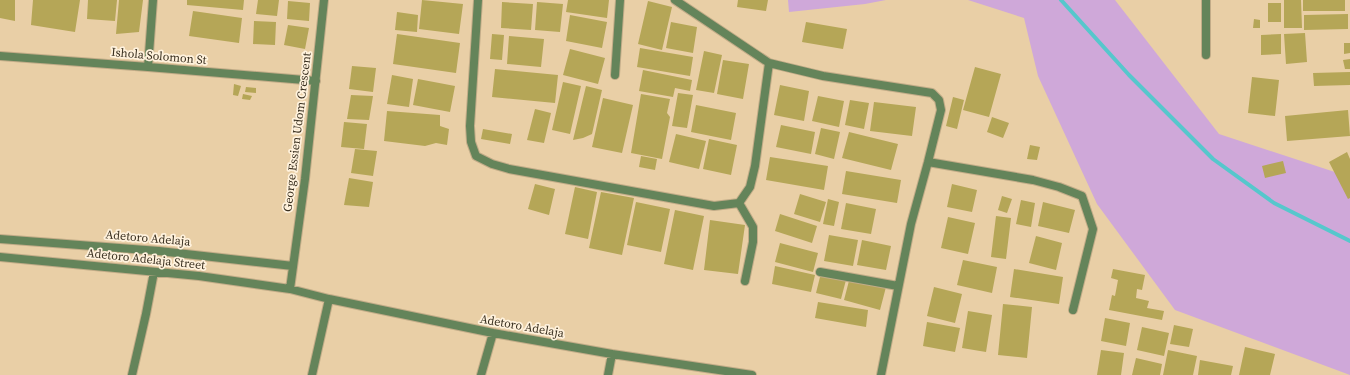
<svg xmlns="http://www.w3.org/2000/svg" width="1350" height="375" font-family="'Source Serif 4',serif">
<rect width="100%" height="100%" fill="#e9cfa6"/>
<path fill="#cfa8d9" d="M788 0H886L865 4 789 12Z
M968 0H1115L1219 134 1350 177V375L1175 310 1097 204 1038 76 1024 18Z"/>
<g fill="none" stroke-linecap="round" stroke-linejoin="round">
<path stroke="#56c7cc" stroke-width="4" d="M1061 0 1129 75 1213 159 1274 203 1350 241"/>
</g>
<path fill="#b5a657" d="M0 0H15V21L0 18Z
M33 0H80L75 32 31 25Z
M88 0H117L115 21 87 19Z
M119 0H143L139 32 116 34Z
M187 0H244L243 10 187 5Z
M258 0H279L277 16 256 14Z
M422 0 463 4 459 34 419 29Z
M568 0H609L607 18 566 12Z
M738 0H768L766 11 737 7Z
M1284 0H1301L1302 28H1284Z
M1303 0H1345V11H1303Z
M288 1 310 3 309 21 287 19Z
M648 1 672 7 662 50 638 44Z
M502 2 533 4 531 30 501 28Z
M537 2 563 4 560 32 535 30Z
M1268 3H1281V22H1268Z
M193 11 242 18 239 43 189 36Z
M397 12 418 15 417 32 395 30Z
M1348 14V29L1304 30V15Z
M570 15 607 22 602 48 566 41Z
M1254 19 1260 20V28H1253Z
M254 21 276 22 275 45 253 44Z
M671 22 697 27 693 53 666 48Z
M806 22 847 29 843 49 802 42Z
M288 25 309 28 305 49 284 45Z
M1305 33 1307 62 1286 64 1284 34Z
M397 34 460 43 456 73 393 64Z
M492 34 504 35 502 60 490 59Z
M1281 34V54L1261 55V35Z
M509 36 544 39 541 67 507 64Z
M1344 43H1350V53L1344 54Z
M640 48 693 57 690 76 637 67Z
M570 49 605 58 598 84 563 75Z
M704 51 722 55 714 93 696 90Z
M1350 59V69H1345L1343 60Z
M723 60 749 64 743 99 717 94Z
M352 66 376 68 373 92 349 89Z
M975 67 1001 74 989 117 963 110Z
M495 69 558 75 555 103 492 97Z
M643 70 692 80 690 91 675 88 673 97 639 91Z
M1350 72V85L1314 86 1313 73Z
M392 75 413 79 409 107 387 104Z
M1252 77 1279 80 1275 116 1248 113Z
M418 79 455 86 450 112 413 105Z
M563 82 581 86 570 134 552 130Z
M234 84 241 86 238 96 233 95Z
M780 85 809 91 804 121 774 115Z
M586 86 602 90 592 134 583 138 573 140Z
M246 87 256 88V93L245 92Z
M678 93 693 95 687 128 672 126Z
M243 94 252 96 250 100 242 99Z
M641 94 670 99 667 113 670 117 662 159 631 153Z
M351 95 373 96 369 120 347 119Z
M818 96 844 101 839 127 812 121Z
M953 97 964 100 957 129 946 126Z
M603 98 633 105 622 153 592 147Z
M850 100 869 103 864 129 845 125Z
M874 102 916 107 912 136 870 131Z
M696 105 736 113 731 140 691 132Z
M535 109 551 113 544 143 527 140Z
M1348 110 1350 136 1287 141 1285 116Z
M387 111 440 115V126L449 129 447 145 436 143 425 146 384 141Z
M992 117 1009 123 1003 138 987 132Z
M344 122 367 124 364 149 341 147Z
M781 125 815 132 811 154 776 147Z
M821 128 840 132 834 159 815 154Z
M483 129 512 134 510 144 481 139Z
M849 132 898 144 891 170 842 158Z
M676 134 706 141 699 169 669 162Z
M709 139 737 145 731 175 703 169Z
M1030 145 1040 147 1037 160 1027 159Z
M355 149 377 151 373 176 351 173Z
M1347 152 1350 159V198L1348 199 1329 162Z
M641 156 657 159 655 170 639 167Z
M770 157 828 166 824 190 766 180Z
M1283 161 1286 173 1265 178 1262 166Z
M846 171 901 180 897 203 842 194Z
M349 178 373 182 369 207 344 205Z
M535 184 555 189 549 215 528 209Z
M952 184 977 190 972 212 947 207Z
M575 187 597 192 588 239 565 234Z
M601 192 634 198 622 255 589 248Z
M800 194 826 202 820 222 794 214Z
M1002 196 1012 199 1007 213 998 210Z
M828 199 839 202 834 226 823 224Z
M1021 200 1035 203 1031 227 1016 224Z
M636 202 670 209 661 252 627 245Z
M1043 202 1075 210 1069 233 1038 226Z
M846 203 876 209 871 234 841 229Z
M675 210 704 216 693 270 664 264Z
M780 214 817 226 812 243 775 231Z
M996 216 1011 218 1006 259 991 257Z
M948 217 975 223 968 254 941 248Z
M710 220 745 225 738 274 704 270Z
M829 235 858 240 853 266 824 261Z
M1036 236 1062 243 1056 270 1029 263Z
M862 240 891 246 886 270 857 265Z
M780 243 818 253 813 272 775 262Z
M963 260 997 267 992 293 957 285Z
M775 266 815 275 811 292 772 284Z
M1014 269 1063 277 1059 304 1010 297Z
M1113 269 1145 275 1142 290 1137 289 1136 298 1149 301 1147 308 1164 311 1162 320 1109 310 1112 295 1115 296 1118 280 1111 278Z
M821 273 846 280 841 299 816 293Z
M850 277 886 287 880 310 844 300Z
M934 287 962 294 955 323 927 316Z
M818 302 868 310 866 327 815 318Z
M1003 304 1032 307 1027 358 998 355Z
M968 311 992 315 986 352 962 348Z
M1105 318 1130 323 1126 346 1101 341Z
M927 322 960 328 955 352 923 346Z
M1174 325 1193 329 1189 347 1170 344Z
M1142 327 1169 333 1164 356 1137 350Z
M1245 347 1275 354 1270 375H1239Z
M1101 350 1124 353 1121 375H1097Z
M1168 350 1197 356 1193 375H1163Z
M1136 358 1162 364 1160 375H1132Z
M1200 360 1233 366 1231 375H1198Z"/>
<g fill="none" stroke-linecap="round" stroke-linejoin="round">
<g stroke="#c2ac88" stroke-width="10">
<path id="minor" d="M478 0 470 126 471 142 476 156 492 164 509 169 714 206 739 203 750 187 755 166 769 63
M675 0 769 63 823 76 932 93 939 100 941 110 928 162 911 224 881 375
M1206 0V55
M0 56 148 67 316 81
M148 67 153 0
M615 75 620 0
M928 162 1033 180 1059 187 1082 196 1093 229 1073 310
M739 203 753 227V242L745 281
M0 239 159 251 293 266
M0 257 199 276 290 289 329 299 493 333 612 354 752 375
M820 272 898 286
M290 289 305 179 324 0
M132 375 146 314 154 272
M312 375 329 299
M481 375 493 333
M608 375 612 354"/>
</g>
<use href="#minor" stroke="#64845a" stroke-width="8"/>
</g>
<g text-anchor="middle" stroke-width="3.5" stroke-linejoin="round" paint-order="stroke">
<g font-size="12" fill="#392f1f" stroke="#fff2dd">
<text transform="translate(159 56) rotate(5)" y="4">Ishola Solomon St</text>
<text transform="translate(297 132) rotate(-83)" y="4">George Essien Udom Crescent</text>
<text transform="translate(148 238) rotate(5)" y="4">Adetoro Adelaja</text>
<text transform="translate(146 259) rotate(6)" y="4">Adetoro Adelaja Street</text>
<text transform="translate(522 326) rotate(10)" y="4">Adetoro Adelaja</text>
</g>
</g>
</svg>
